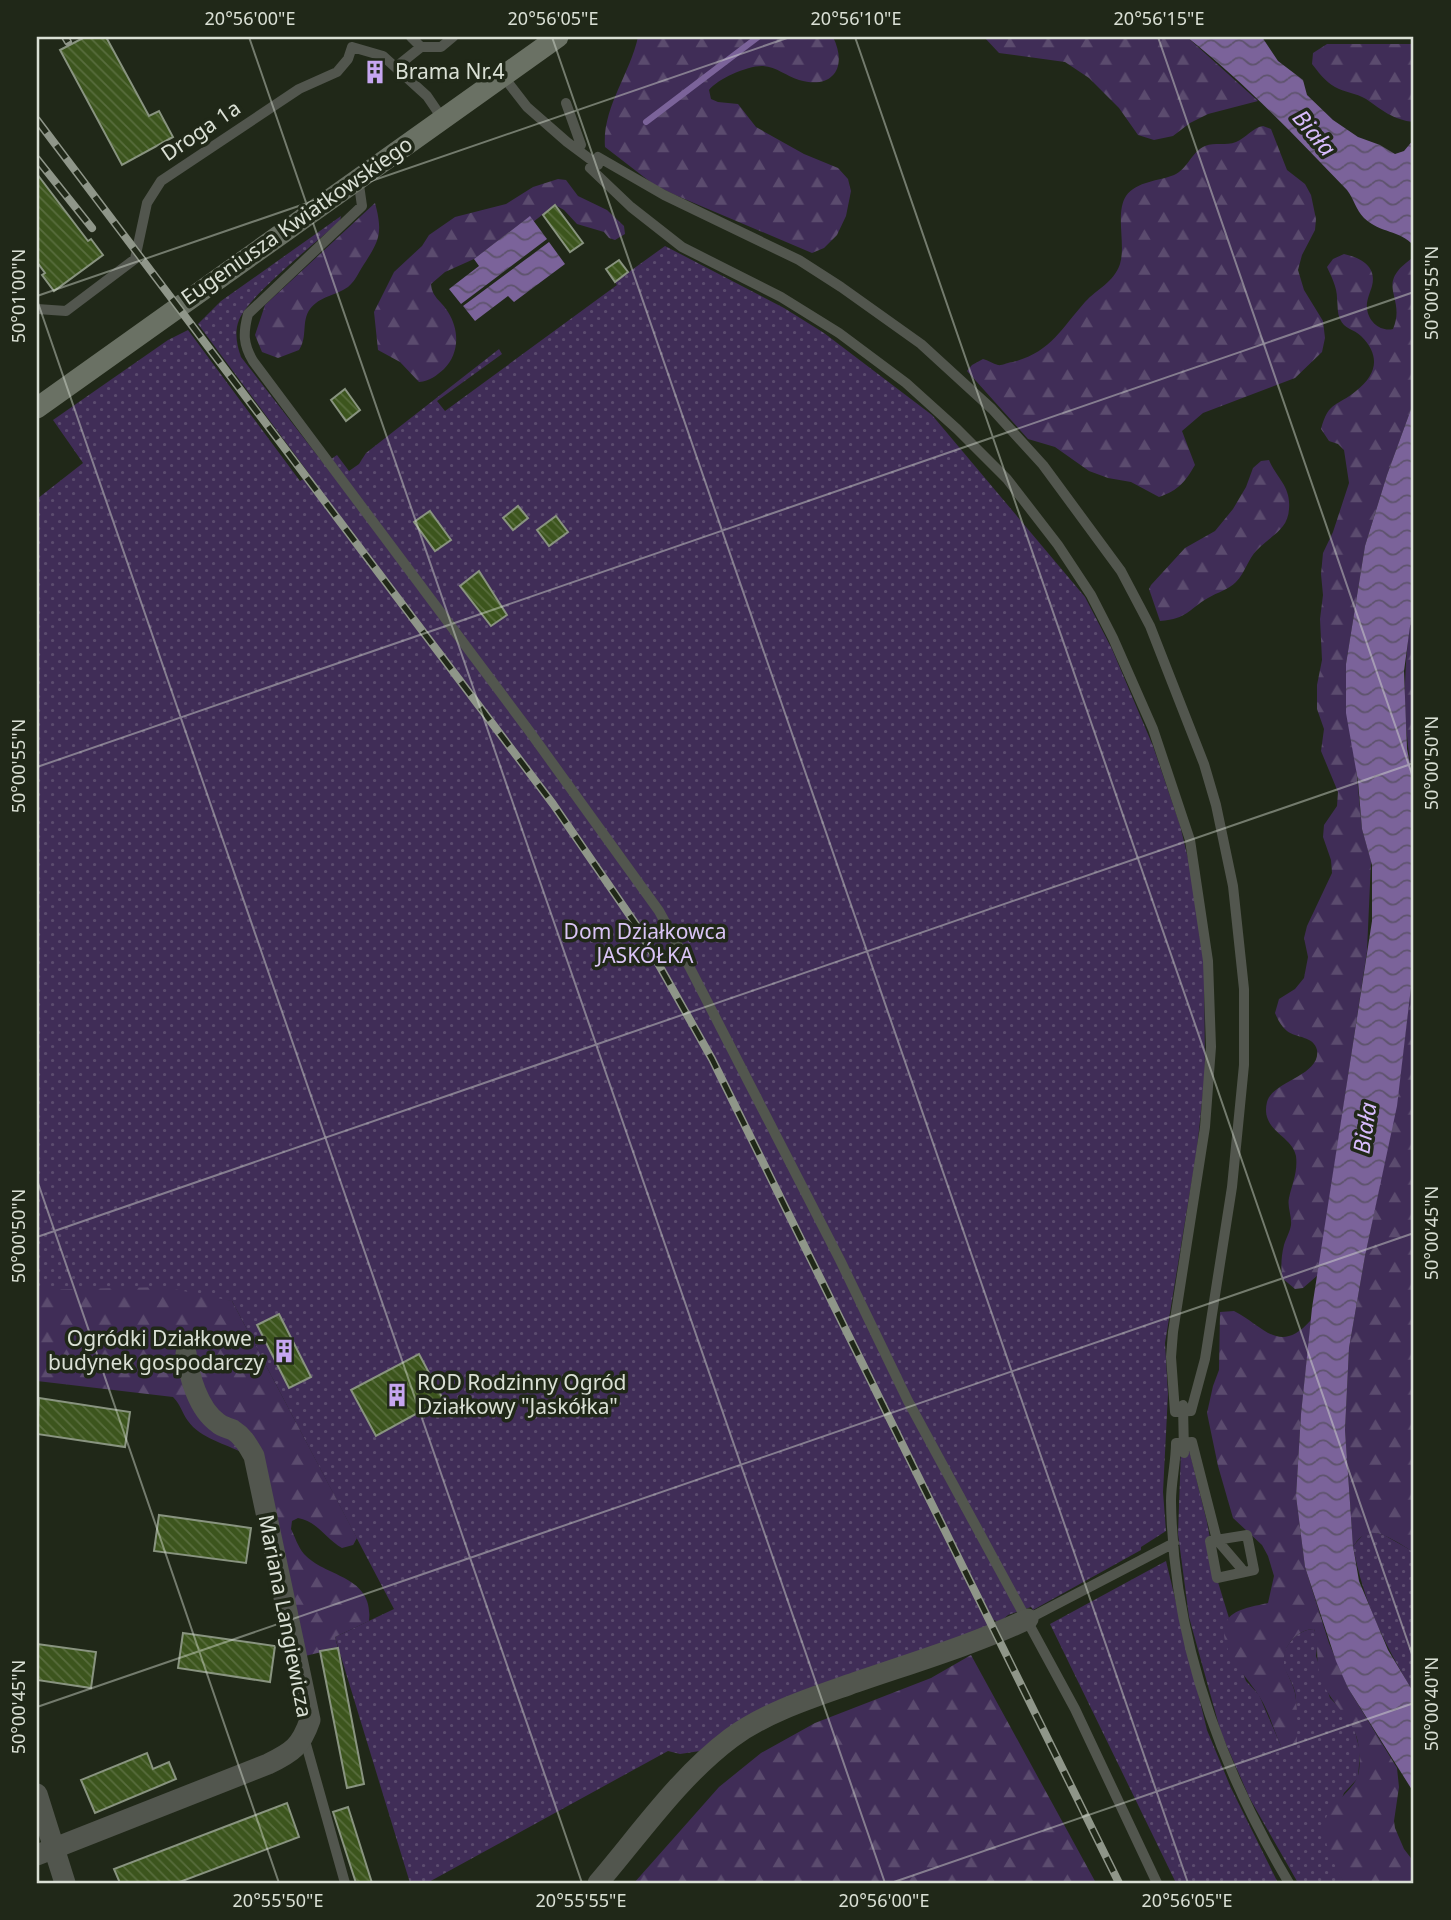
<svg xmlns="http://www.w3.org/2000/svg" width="1451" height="1920" font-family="'Noto Sans',sans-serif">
<defs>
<pattern id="green-dots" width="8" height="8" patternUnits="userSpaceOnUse" patternTransform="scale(1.75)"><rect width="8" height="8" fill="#402d57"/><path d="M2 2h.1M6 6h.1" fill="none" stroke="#5b4b6e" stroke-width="1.8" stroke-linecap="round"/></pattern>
<pattern id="forest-firs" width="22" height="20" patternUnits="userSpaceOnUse" patternTransform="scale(1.75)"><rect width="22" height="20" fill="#402d57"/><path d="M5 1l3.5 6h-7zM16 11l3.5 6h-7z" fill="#5b4b6e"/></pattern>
<pattern id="water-waves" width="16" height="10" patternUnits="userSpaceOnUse" patternTransform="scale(1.75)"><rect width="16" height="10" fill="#7b639a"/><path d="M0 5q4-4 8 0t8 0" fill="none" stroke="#5e536d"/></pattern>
<pattern id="building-back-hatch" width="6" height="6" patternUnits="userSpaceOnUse" patternTransform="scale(1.75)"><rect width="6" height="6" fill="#3c551d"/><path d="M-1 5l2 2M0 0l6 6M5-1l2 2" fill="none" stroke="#586d3d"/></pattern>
</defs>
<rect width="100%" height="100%" fill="#202818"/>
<path fill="url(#green-dots)" d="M341 216 340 221C318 241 248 296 239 320 234 332 237 346 241 357L324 464 337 455 349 471 359 464 366 453 499 349 502 354 437 401 445 411 617 285 615 282 665 246 784 308 824 333 932 415 1085 597 1112 649 1153 746 1180 825 1192 875 1204 963 1205 1073 1197 1149 1165 1343 1168 1394 1163 1492 1166 1531 1141 1547V1550L1033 1610 1031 1607 1008 1615 998 1624 995 1620 987 1623 989 1628 700 1751 680 1754 668 1751 427 1883H410L335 1637 394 1609 232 1301 38 1290 37 1287V499L83 463 53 420 168 340 188 330 300 481 310 475 198 324 221 301Z
M1181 1449H1189L1207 1522 1218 1582 1229 1618 1226 1625 1246 1681 1259 1695 1281 1746 1297 1736C1294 1722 1298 1707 1295 1692 1293 1683 1287 1675 1284 1667 1279 1649 1297 1629 1314 1629L1318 1640 1316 1656 1330 1698 1346 1714 1354 1728 1360 1751 1358 1778 1344 1793 1326 1840 1344 1883H1298L1250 1799 1221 1733 1189 1617 1178 1534Z
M1373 1532 1384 1535 1414 1552V1693C1385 1645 1363 1602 1353 1546L1364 1534Z
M1166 1561 1207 1730 1231 1788 1278 1883H1176L1050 1624Z"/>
<path fill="url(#forest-firs)" d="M638 37H833C848 67 833 90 799 80 786 76 777 67 763 66 749 65 717 79 709 90L711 99 718 102 738 104 756 127 804 154 838 168 848 179 851 191 846 216 837 235 824 248 812 253 675 195 653 184 605 147C602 108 630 74 638 37Z
M984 37H1187L1258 101 1208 114 1190 123 1173 136 1154 140 1138 135 1119 108 1089 78 1065 62 999 53Z
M1327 44H1414V122C1393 120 1382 110 1366 99 1356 93 1344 92 1335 87 1325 81 1319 73 1312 64L1313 53Z
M1263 126 1271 129 1287 170 1305 184 1311 195 1316 219 1315 230 1302 255 1298 270 1304 290 1323 321 1325 338 1322 352 1295 378 1203 413 1182 431 1195 465C1185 482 1179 490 1159 497L1131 482 1108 478 1089 471 1055 447 1028 439 967 371 972 365 983 359C988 360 993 364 998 365 1001 366 1009 362 1013 362 1051 352 1061 329 1085 302 1097 289 1114 282 1120 264 1126 244 1115 213 1126 196 1137 181 1159 181 1174 175 1188 169 1191 152 1205 146 1215 142 1226 146 1236 142 1246 138 1252 128 1263 126Z
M558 179 566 180 578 196 607 210 624 226 625 234 615 240 609 238 604 232 577 224 564 210 555 205 533 222 529 217 474 259 445 272 431 284C432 298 442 301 448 312 460 331 459 354 444 369 436 376 430 381 419 382L400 362 378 350 374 312 394 272 422 246 429 235 455 217 506 204 533 187Z
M375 203C384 236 378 242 361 269 357 276 354 282 348 287 335 296 320 296 310 309 301 321 308 337 299 350L278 358 262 352 255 335 265 305Z
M1344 254C1361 258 1377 266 1372 286 1370 293 1366 301 1367 308 1368 322 1381 332 1393 329 1407 296 1372 285 1414 257V401L1387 475 1365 546 1346 664 1362 829 1371 861 1367 951 1318 1275 1303 1288 1295 1289 1282 1278C1281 1266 1281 1257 1284 1245 1286 1238 1290 1232 1291 1225 1292 1216 1287 1207 1289 1198 1292 1184 1298 1172 1296 1156 1292 1135 1260 1131 1267 1102 1272 1081 1321 1076 1317 1050 1314 1036 1296 1038 1287 1031 1281 1026 1278 1020 1275 1013L1279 999 1295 989 1304 978 1308 957 1304 938 1307 926 1332 873 1331 860 1323 837 1324 825 1337 806 1338 792 1321 751 1324 729 1317 709V685L1322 660 1320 619 1323 595 1321 574 1323 553 1333 532 1349 483 1344 450 1338 444 1329 441 1321 429C1329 400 1337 407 1356 391 1377 374 1381 356 1361 336 1354 329 1344 329 1340 319 1337 312 1338 306 1337 298 1337 287 1331 276 1327 267L1333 259Z
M1269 460C1277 479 1291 486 1289 509 1288 530 1270 536 1257 550 1248 559 1245 573 1236 582 1228 590 1218 592 1208 598 1186 611 1189 618 1160 621L1149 589 1151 585 1185 548 1215 531 1233 509 1246 487 1253 468 1261 461Z
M1414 598V784C1401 717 1403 664 1414 598Z
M1414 962V1552C1402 1546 1380 1528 1366 1534 1361 1536 1356 1542 1353 1546L1345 1430 1349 1348 1365 1256 1397 1101Z
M37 1287 39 1290 164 1287 232 1301 357 1538 353 1545 342 1548C326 1539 317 1521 298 1518L292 1521 291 1529C295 1537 298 1547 304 1554 326 1578 374 1575 369 1621L335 1637 338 1648 297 1658 243 1453C226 1444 200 1438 188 1421 182 1413 181 1405 173 1397L37 1381Z
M1234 1311C1264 1326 1279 1356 1311 1320L1301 1414 1296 1496 1305 1567 1329 1643 1348 1688 1397 1768 1399 1787 1394 1821 1395 1828 1404 1849 1414 1862V1883H1344C1336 1867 1324 1846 1324 1827 1325 1807 1349 1795 1357 1778 1360 1772 1360 1759 1359 1752 1359 1721 1332 1707 1322 1681 1314 1663 1320 1646 1314 1629 1296 1629 1279 1650 1285 1668 1288 1676 1293 1684 1295 1693 1298 1710 1297 1727 1297 1744L1290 1749 1281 1746C1273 1729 1269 1711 1259 1696 1248 1677 1212 1644 1228 1619 1236 1608 1256 1606 1268 1603L1274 1576 1268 1556 1262 1545 1233 1518 1218 1466 1207 1413 1213 1386 1219 1370 1220 1312Z
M971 1655 1096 1883H634L719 1787 761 1753 815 1723 931 1678Z"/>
<path fill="url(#water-waves)" d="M1187 37H1262L1278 61 1303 80 1307 95 1333 120 1358 137 1380 145 1395 154 1404 151 1414 139V246C1399 229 1381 234 1364 218 1356 210 1354 199 1347 190 1298 139 1243 81 1187 37Z
M530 216 547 239 461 304 449 289 479 266 474 259Z
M549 242 565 264 514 302 508 296 475 321 463 306Z
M1414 401V597L1404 671 1407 749 1414 784V962L1397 1106 1365 1256 1349 1348 1345 1430 1353 1546 1359 1581 1388 1650 1414 1693V1793L1348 1688 1336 1661 1305 1567 1296 1496 1301 1414 1312 1308 1372 921V865L1362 829 1358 781 1346 713V664L1365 546 1387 475Z"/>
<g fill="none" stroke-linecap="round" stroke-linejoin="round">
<path stroke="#7b639a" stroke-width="6" d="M646 122 758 37"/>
</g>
<path fill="url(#building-back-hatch)" stroke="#899480" stroke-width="2" d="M85 37H106L149 116 159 111 173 137 122 165 60 50Z
M37 174 88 241 91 239 103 255 54 291 42 275 45 273 37 262Z
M555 205 583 243 570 252 543 215Z
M619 260 628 272 615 282 606 269Z
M345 389 360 410 346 421 331 400Z
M518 506 528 518 513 530 503 518Z
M430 511 451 540 435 551 414 522Z
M556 516 568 532 549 546 537 530Z
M479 571 507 615 491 626 460 586Z
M279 1314 311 1377 289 1388 257 1325Z
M419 1354 443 1399 376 1436 351 1390Z
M39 1398 130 1412 125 1447 37 1434Z
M159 1515 251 1528 246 1563 154 1551Z
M183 1633 275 1646 270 1682 178 1668Z
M37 1644 96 1652 91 1688 37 1680Z
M338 1648 364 1784 347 1788 320 1651Z
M147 1753 153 1769 169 1762 176 1779 95 1813 81 1780Z
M287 1803 299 1837 177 1883H120L114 1869Z
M348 1807 372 1883H356L333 1812Z"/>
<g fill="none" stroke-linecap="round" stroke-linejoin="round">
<path stroke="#52564e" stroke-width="10" d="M411 37 421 47
M352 47 383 56 427 96 442 118
M396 67 421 47H441L453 37
M503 76 527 107 567 142 598 165
M566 103 581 145 578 149
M598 157 664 195 799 260 841 287 921 344 992 409 1043 465 1121 571 1150 626 1204 764 1216 805 1233 886 1244 989V1065L1232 1187 1205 1359 1191 1411 1175 1412 1171 1357 1173 1332 1205 1127 1211 1047 1208 961 1190 840 1153 729 1113 638 1091 595 1058 545 1007 479 957 429 906 383 839 333 781 297 682 247 631 207 590 168Z
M358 178 362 206 248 314C243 333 243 344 253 361L530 732 659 911 689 966 840 1260 908 1401 1075 1709 1157 1883
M37 309 66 311 135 259 147 203 161 181 299 89 337 72 348 59 352 47
M1183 1405 1184 1453
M1247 1535 1254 1570 1217 1578 1210 1541Z
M1241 1568 1217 1540 1192 1442 1176 1443C1176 1462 1171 1482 1171 1501 1173 1638 1220 1767 1289 1883
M1028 1619 1174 1543
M304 1737 345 1883"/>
<path stroke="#52564e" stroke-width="21" d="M37 1794 65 1883
M37 1855 268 1764C293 1752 301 1746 310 1720L254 1456C248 1446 244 1437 233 1430 229 1428 222 1427 218 1423 198 1409 189 1376 186 1353
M598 1883C640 1834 679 1777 731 1738 765 1713 808 1699 848 1685 908 1664 970 1646 1028 1619"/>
<path stroke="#6a7164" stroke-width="21" d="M37 408 558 37"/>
<g stroke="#8f9689" stroke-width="8">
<path id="rail" d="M65 37 68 42
M37 120 553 804 637 926 712 1059 1119 1883
M37 159 92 228"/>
</g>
<use href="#rail" stroke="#202818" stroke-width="5" stroke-dasharray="16" stroke-linecap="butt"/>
</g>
<path fill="none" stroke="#dae0d5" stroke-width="2" stroke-opacity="0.45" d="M249 37 885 1883M552 37 1188 1883M855 37 1414 1660M1158 37 1414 780M37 296 790 37M37 300 582 1883M37 767 1414 292M37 1180 279 1883M37 1237 1414 763M37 1707 1414 1233M891 1883 1414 1703"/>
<defs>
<g id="building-bare" transform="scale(1.89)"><path d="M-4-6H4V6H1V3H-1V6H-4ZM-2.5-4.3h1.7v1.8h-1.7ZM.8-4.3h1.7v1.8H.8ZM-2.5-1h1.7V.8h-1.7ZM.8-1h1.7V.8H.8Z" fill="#c6a6f0" stroke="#202818" stroke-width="2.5" paint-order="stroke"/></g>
</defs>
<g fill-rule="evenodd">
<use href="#building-bare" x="375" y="72"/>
<use href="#building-bare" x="284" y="1351"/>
<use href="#building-bare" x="397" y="1395"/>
</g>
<g text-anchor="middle" stroke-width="7" stroke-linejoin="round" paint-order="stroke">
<g font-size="21" fill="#dae0d5" stroke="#202818" text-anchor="start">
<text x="395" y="79">Brama Nr.4</text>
<text x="264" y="1346" text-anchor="end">Ogródki Działkowe -<tspan x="264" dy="24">budynek gospodarczy</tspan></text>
<text x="417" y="1390">ROD Rodzinny Ogród<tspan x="417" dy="24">Działkowy "Jaskółka"</tspan></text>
</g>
<g font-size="21" fill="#dae0d5" stroke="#202818">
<text transform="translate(201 131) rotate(-34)" y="7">Droga 1a</text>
<text transform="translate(297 221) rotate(-35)" y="7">Eugeniusza Kwiatkowskiego</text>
<text transform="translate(285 1616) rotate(79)" y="7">Mariana Langiewicza</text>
</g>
<g font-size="21" fill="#dac5f6" stroke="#202818">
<text x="645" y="939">Dom Działkowca<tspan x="645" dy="24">JASKÓŁKA</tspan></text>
</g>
<g font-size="23" font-style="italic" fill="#d8bcfd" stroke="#202818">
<text transform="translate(1314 133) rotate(50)" y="8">Biała</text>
<text transform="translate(1365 1128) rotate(-82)" y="8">Biała</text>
</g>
</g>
<rect width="1451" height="1920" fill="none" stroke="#202818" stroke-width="77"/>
<rect x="38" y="38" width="1374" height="1844" fill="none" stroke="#dae0d5" stroke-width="2.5"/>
<g font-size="18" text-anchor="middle" fill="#dae0d5">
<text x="250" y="25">20°56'00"E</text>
<text x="553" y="25">20°56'05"E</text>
<text x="856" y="25">20°56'10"E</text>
<text x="1159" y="25">20°56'15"E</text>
<text transform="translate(1432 293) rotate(-90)" y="6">50°00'55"N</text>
<text transform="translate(19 296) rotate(-90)" y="6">50°01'00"N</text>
<text transform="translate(1432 763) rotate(-90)" y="6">50°00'50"N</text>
<text transform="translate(19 766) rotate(-90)" y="6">50°00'55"N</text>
<text transform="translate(1432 1233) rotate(-90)" y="6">50°00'45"N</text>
<text transform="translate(19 1236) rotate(-90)" y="6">50°00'50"N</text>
<text transform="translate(1432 1704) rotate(-90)" y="6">50°00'40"N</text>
<text transform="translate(19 1707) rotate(-90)" y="6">50°00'45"N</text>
<text x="278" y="1907">20°55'50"E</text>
<text x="581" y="1907">20°55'55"E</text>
<text x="884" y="1907">20°56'00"E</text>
<text x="1187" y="1907">20°56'05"E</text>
</g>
</svg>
